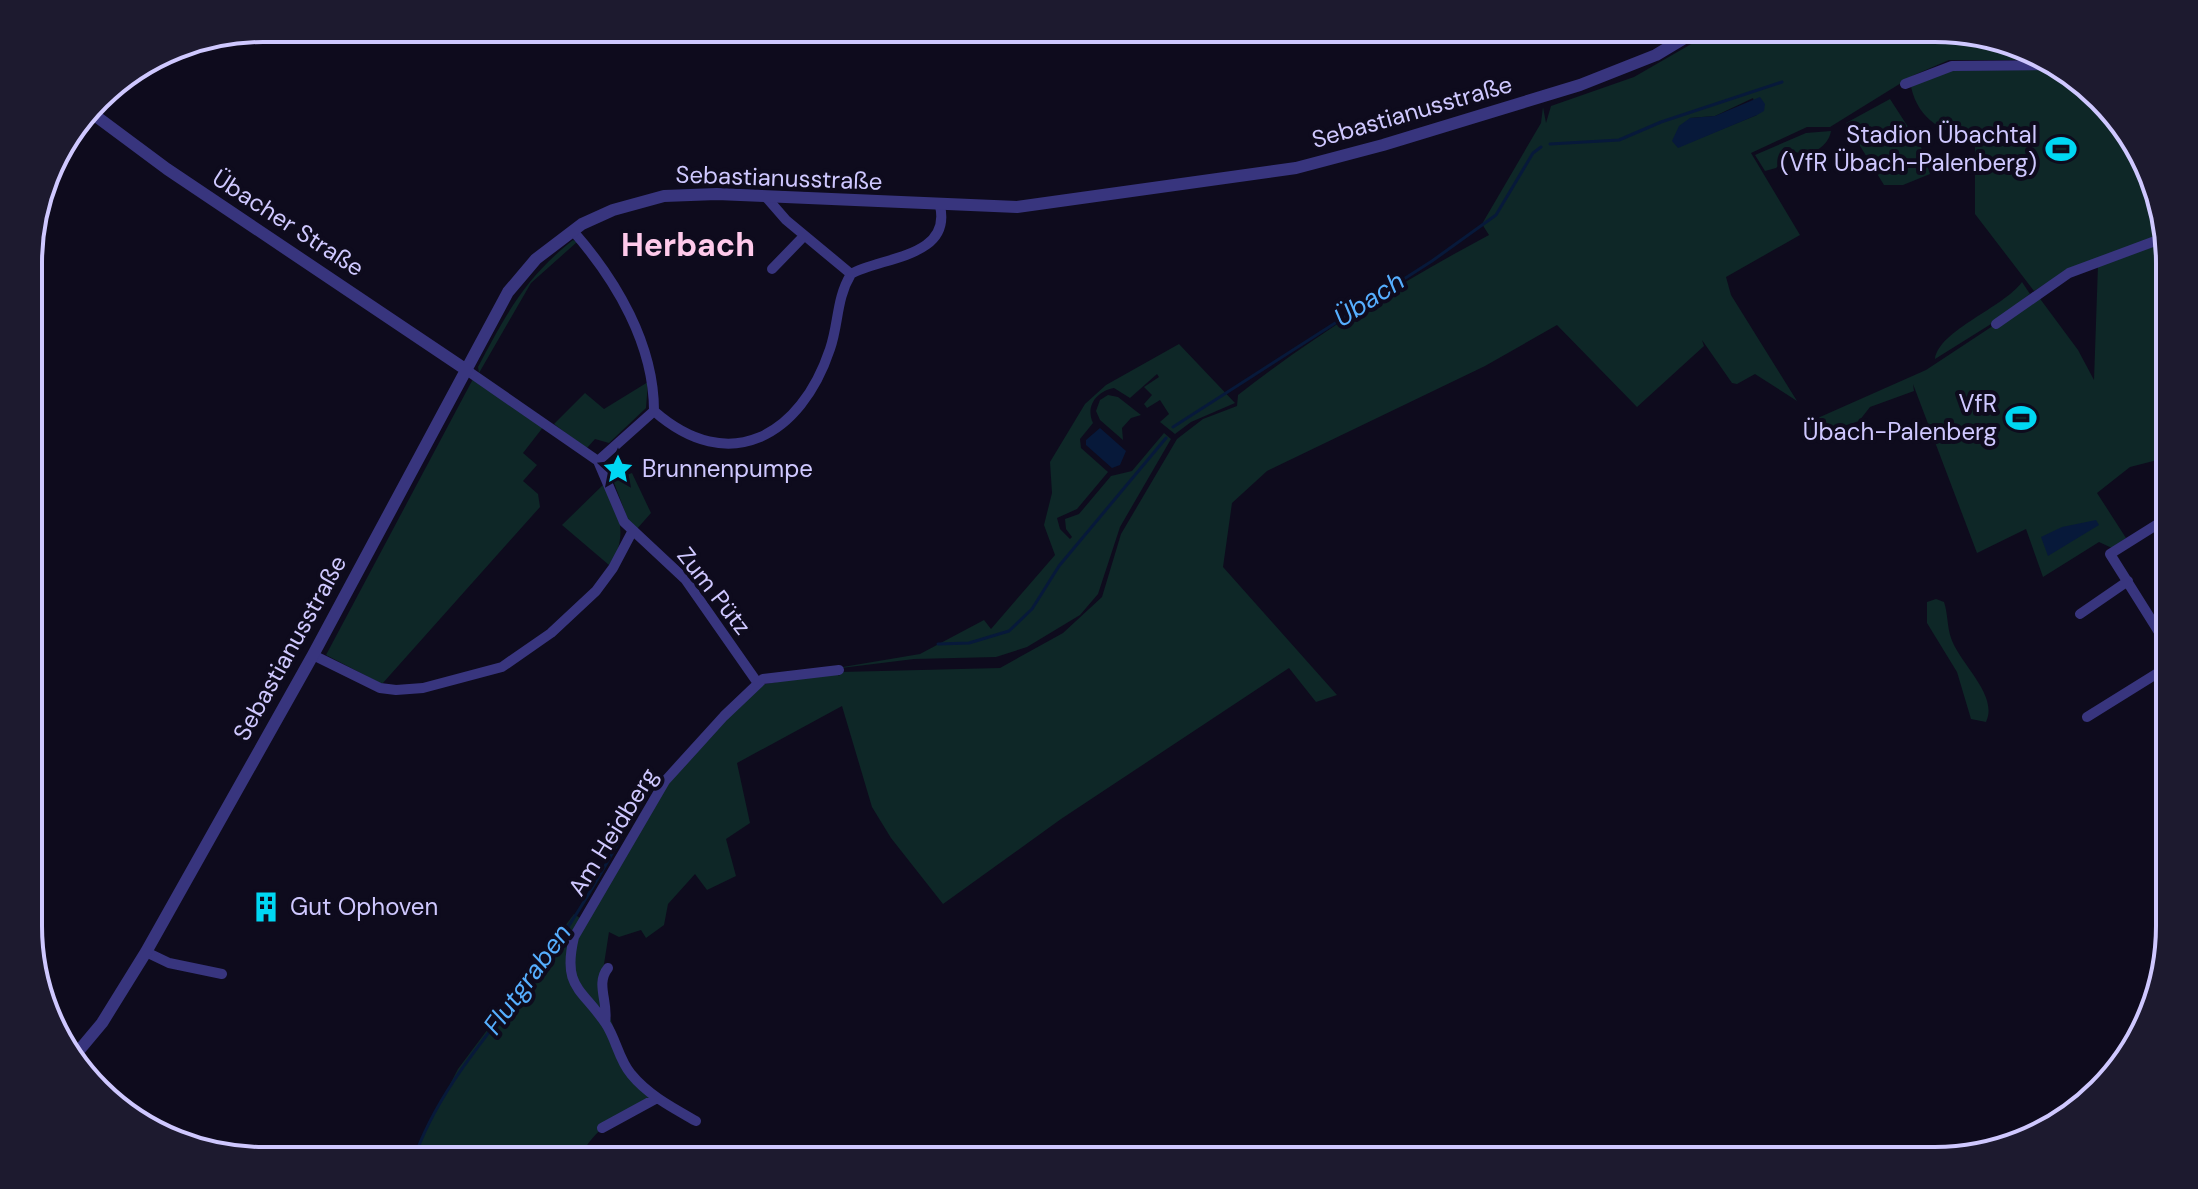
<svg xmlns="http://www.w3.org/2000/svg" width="2198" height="1189" font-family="'DM Sans',sans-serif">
<rect width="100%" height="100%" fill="#0e0b1d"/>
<path fill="#0e2727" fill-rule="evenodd" d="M1719 28H1935L2053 60H1949L1914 75 1830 127H1807L1751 153 1800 235 1726 277 1731 295 1797 401 1755 374 1737 384 1732 383 1702 340 1704 346 1637 407 1557 325 1485 366 1267 471 1232 503 1223 567 1337 695 1316 702 1289 668 1061 819 943 904 891 838 872 807 842 706 737 763 750 823 726 839 736 876 707 890 695 874 668 904 664 925 646 938 641 930 619 937 609 932 600 990 620 1045 615 1055 654 1099C620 1115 595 1125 578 1161H410L458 1069 574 914 583 920 669 773 761 685 834 671 839 676 841 672 1000 668 1063 633 1102 597 1121 534 1177 439 1203 419 1237 406 1238 395C1316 334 1401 282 1489 235L1482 224 1541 123 1543 107 1546 123 1551 106 1634 77ZM1753 98 1757 115 1678 147 1690 118 1715 116Z
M2059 66 2131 133 2165 234 2070 269 2034 291 1975 214V139C1943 132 1919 121 1911 87L1942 70Z
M1890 99 1921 147 1930 174 1903 185H1884L1846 123Z
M1831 131C1828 148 1809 158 1793 151L1776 168 1765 171 1755 155 1806 133Z
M573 240 577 242 531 283 479 373 478 367C506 314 525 278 573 240Z
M2167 240 2169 457 2130 467 2097 493 2126 538 2112 548 2099 542 2043 577 2026 529 1977 553 1913 384 1914 391 1870 407 1859 421 1813 436 1805 430 1820 417 1926 370 2038 296 2078 350 2094 380 2098 265Z
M2022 282 2030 294 1991 324 1935 359C1939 330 2003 308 2022 282Z
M1179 344 1235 403 1191 422 1175 434 1160 422 1169 414 1160 400 1147 408 1144 404 1152 395 1144 387 1159 377 1157 374 1130 398 1114 388C1097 391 1085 406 1093 423L1080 439 1081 448 1108 472 1077 509 1057 518 1060 529 1070 539 1072 537 1066 529 1065 519 1079 514 1111 476 1132 471 1164 433 1171 439 1120 527 1098 594 1080 615 1027 647 996 657 914 659 825 670 920 654 984 620 991 629 1055 555 1044 525 1052 493 1050 462 1085 404 1106 385Z
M473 379 544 426 523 453 537 465 523 481 538 494 540 507 382 684 326 655Z
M648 382 646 408 609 443 595 439 586 449 554 424 585 393 604 409Z
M1108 395 1118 397 1141 415 1131 418 1122 428 1123 440 1100 420 1096 411 1100 400Z
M632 473 651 513 636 530 628 520 613 480Z
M606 482C618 511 630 537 609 565L562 525Z
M1936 599 1944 602C1948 614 1947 626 1951 638 1959 663 1999 695 1986 722L1971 719 1957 672 1927 623V602Z"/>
<path fill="#07193a" d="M1760 97 1765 104 1764 111 1757 115 1678 148 1672 141 1679 126 1690 118 1715 116Z
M1100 428 1126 451 1120 465 1112 468 1086 445V440Z
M2096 520 2099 525 2048 556 2041 537 2062 527Z"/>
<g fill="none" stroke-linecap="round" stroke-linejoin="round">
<path stroke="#07193a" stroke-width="3" d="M1550 144 1619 140 1661 122 1782 82
M1173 427 1432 261 1496 215 1533 153 1541 147
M938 644 969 643 1009 631 1032 609 1059 566 1166 438
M413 1161C441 1079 506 1016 555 946 588 900 615 847 644 798"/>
<path stroke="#38357e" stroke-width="10" d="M1905 84 1952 66 2058 65
M766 197 786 220 851 274
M573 231C616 280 654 344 654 411
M772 269 804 236
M1996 324 2069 273 2166 237
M465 369 598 461 624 522 685 579 757 682
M654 411C729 477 801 436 830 349 839 323 836 299 851 274 880 257 952 258 940 206
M598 461 654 411
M2169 517 2110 554 2169 648
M2080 614 2128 581
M313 655 380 688 396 690 423 688 502 667 551 633 596 591 613 568 632 532
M2087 717 2169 666
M146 952 169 963 222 974
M605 1022C609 1003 595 984 608 968
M696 1121C673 1108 648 1095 631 1074 619 1060 616 1039 606 1024 582 988 562 988 574 937L665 781 724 716 763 679 839 670
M602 1128 657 1098"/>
<path stroke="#38357e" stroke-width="12" d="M89 111 167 169 465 369
M71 1060 102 1023 146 952 313 655 508 292 536 259 582 224 613 210 664 196 717 194 1017 207 1296 168 1383 145 1580 85 1656 55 1701 28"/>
</g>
<defs>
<g id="stadium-bare" transform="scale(2.4)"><path d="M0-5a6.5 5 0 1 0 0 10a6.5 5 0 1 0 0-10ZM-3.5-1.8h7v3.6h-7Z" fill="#00d7f3" stroke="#0e0b1d" stroke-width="2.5" paint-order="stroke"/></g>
<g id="sight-bare" transform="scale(2.4)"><path d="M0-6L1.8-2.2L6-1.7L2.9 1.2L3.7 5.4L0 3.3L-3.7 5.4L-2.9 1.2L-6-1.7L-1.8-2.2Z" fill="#00d7f3" stroke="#0e0b1d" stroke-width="2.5" paint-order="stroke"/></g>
<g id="building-bare" transform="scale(2.4)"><path d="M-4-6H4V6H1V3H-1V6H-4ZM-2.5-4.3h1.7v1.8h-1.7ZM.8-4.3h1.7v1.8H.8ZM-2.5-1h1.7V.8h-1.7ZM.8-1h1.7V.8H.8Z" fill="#00d7f3" stroke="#0e0b1d" stroke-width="2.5" paint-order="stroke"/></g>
</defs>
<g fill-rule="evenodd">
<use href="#stadium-bare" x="2061" y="149"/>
<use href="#stadium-bare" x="2021" y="418"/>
<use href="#sight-bare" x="618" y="469"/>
<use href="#building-bare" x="266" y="907"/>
</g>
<g text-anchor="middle" stroke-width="8" stroke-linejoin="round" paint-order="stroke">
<g font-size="24" fill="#cfc8ff" stroke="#0e0b1d">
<text transform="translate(1412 112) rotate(-16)" y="8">Sebastianusstraße</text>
<text transform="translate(779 178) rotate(2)" y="8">Sebastianusstraße</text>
<text transform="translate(288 223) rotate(33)" y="8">Übacher Straße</text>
<text transform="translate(714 591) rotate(52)" y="8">Zum Pütz</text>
<text transform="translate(290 648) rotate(-61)" y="8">Sebastianusstraße</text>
<text transform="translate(613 832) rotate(-58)" y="8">Am Heidberg</text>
</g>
<g font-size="24" fill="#cfc8ff" stroke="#0e0b1d" text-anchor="end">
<text x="2037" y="143">Stadion Übachtal<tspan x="2037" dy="28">(VfR Übach-Palenberg)</tspan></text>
<text x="1997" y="412">VfR<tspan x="1997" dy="28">Übach-Palenberg</tspan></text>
<text x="642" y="477" text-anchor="start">Brunnenpumpe</text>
<text x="290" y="915" text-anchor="start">Gut Ophoven</text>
</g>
<g font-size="26" font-style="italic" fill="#56afff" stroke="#0e0b1d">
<text transform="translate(1369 299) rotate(-33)" y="9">Übach</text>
<text transform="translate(527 979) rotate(-54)" y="9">Flutgraben</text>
</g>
<g font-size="32" font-weight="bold" fill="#ffcaeb" stroke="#0e0b1d">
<text x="688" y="256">Herbach</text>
</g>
</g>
<path d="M0 0H2198V1189H0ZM263 42H1935A221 221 0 0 1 2156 263V926A221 221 0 0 1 1935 1147H263A221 221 0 0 1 42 926V263A221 221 0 0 1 263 42Z" fill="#1d1a2f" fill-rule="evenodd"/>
<path fill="none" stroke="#cfc8ff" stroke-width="4" d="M263 42H1935A221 221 0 0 1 2156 263V926A221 221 0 0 1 1935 1147H263A221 221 0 0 1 42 926V263A221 221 0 0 1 263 42Z"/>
</svg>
